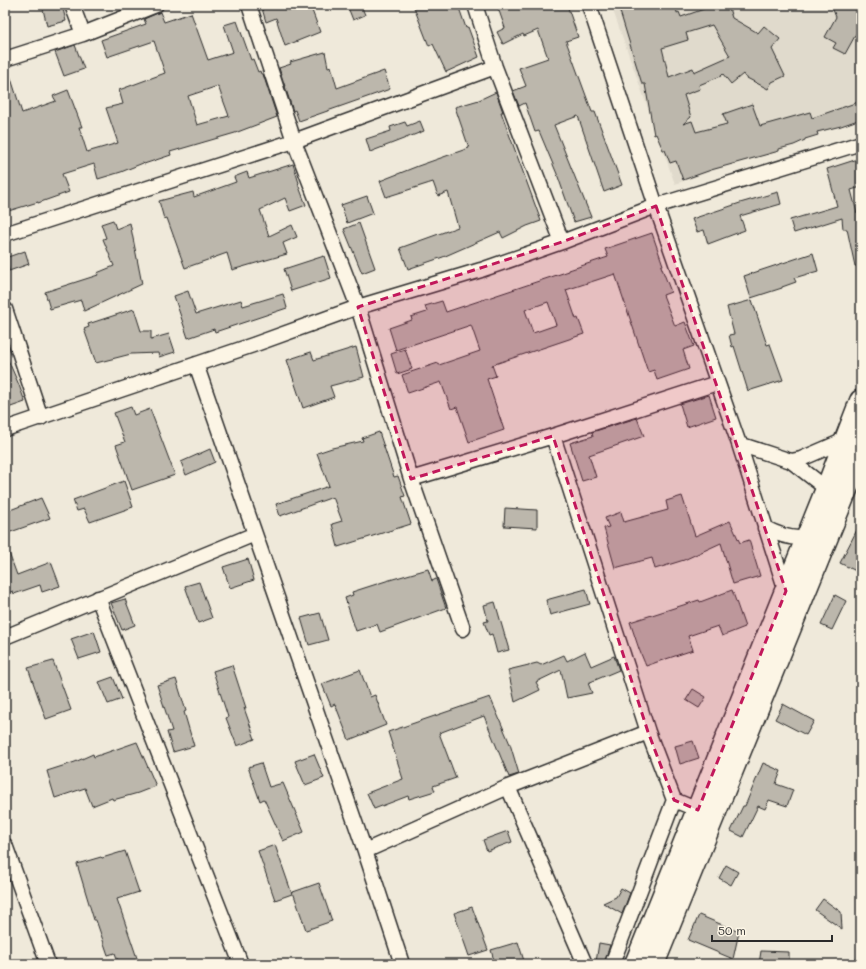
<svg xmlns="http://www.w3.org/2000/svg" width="866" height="969" font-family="Mali,sans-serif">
<rect width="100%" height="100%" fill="#efe9da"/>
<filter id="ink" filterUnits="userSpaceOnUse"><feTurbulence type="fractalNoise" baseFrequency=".025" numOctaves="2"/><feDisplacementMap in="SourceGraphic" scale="8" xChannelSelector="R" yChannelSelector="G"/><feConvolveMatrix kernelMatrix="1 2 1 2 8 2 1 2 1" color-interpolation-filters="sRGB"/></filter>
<g filter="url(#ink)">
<path fill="#e0dacc" d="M611 5H861V118L675 184Z"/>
<path fill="#bcb7ac" stroke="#2b2b2b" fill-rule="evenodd" d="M42 5H62L66 21 47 26Z
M261 5H310L320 32 285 46 276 18 266 22Z
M347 5H361L365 15 353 20Z
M413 5H458L466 28 468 27 479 57 446 72 433 44 429 46Z
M497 5H567L578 37 566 41 592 112H595L622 185 604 192 578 116 554 125 591 217 574 222 557 174 539 131 535 132 525 103 519 106 513 91 526 86 519 68 548 58 538 30 524 36 523 34 503 44 497 32 505 28Z
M618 5H676L677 13 679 12 681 17 704 9 703 5H728L732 18 758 33 764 26 780 39 772 49 785 76 772 82 768 89 745 77 743 74 731 84 723 74 721 76 699 85 700 89 684 95 691 117 683 124 692 121 696 132 727 124 723 114 752 104 760 126 810 112 812 118 861 101V119L841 126 817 132 818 135 805 139V140L794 145 779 149V151L711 170 683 180 676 161 670 163 665 150H663L656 134 654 135 645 84H642ZM712 25 730 56 694 72 693 68 669 77 662 48 688 40 686 33Z
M831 5H861V25L845 54 833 48 836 43 825 37 836 17Z
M160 12 164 22 191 13 208 60 233 52 224 25 237 21 251 60 253 59 258 72 260 71 261 74H263L277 117 235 133 170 152 171 155 144 164 143 163 121 172 98 179 94 164 62 174 69 192 38 203V202L5 212V70L8 69 22 113 56 101 53 96 68 90 82 127H79L87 152 118 143 106 108 123 104 119 90 165 73 154 41 107 57 101 40 146 24 144 19ZM218 86 229 116 197 125 188 96Z
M75 45 84 69 64 76 55 52Z
M325 52 328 67 331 66 337 88 384 71 390 89 299 121 295 110 293 111 279 68 291 64 290 62Z
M496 92 503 112H501L541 221 527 226 503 238 500 232 443 257 408 269 400 248 458 227 448 192 438 196 433 182 386 197 380 181 418 166 469 148 455 107 479 100Z
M420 121 424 131 370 152 366 139 391 131 390 127 405 122 407 126Z
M861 158V187L851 190 857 213 861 212V266H855L847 229H843L842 218 794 233 790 220 837 206 827 169Z
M293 164 299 183 298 184 306 205 290 211 285 198 260 210 269 236 292 225 297 237 283 243 287 254 232 270 227 253 185 268 167 218 164 219 159 201 193 192 194 197 236 182 234 177 247 172 249 178Z
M778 192 781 204 740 216 745 230 708 244 704 230 697 232 692 219 740 203Z
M367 196 373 213 347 223 341 205Z
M113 220 116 229 130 223 142 284 84 311 81 300 50 309 45 292 98 275 97 273 114 266 103 239 106 238 101 224Z
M359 223 375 268 362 273 344 229Z
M652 233 663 265 661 266 671 292 663 295 675 326 685 322 694 346 683 350 689 369 657 380 654 370 648 372 615 274 566 290 576 319 578 318 584 334 492 365 496 376 487 379 504 430 469 442 457 407 451 409 441 382 408 393 402 375 438 363 439 365 480 351 471 325 396 350 389 328 412 320 411 317 427 312 425 306 442 301 446 312 569 271V270L608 257 605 249ZM548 302 556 325 533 333 525 310Z
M25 251 29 264 9 271 5 258Z
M813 253 818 271 794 278 796 282 782 287V288L751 298 744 276Z
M324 256 331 278 291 291 284 269Z
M188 291 196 314 241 300 243 306 283 294 287 308 215 332 214 329 188 338 174 296Z
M752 300 767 345 770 344 783 380 748 391 734 346 732 347 729 335 734 334 727 307Z
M134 309 141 331H151V339L169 334 175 352 159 357 158 353 131 354 96 363 84 329 89 327 88 324Z
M356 347 364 377 330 386 334 397 303 408 287 360 311 352 314 360Z
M405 349 412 369 397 374 391 354Z
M5 353 19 385 25 402 5 409Z
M709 395 716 417 687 427 680 404Z
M131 407 134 415 150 409 175 475 132 490 116 445 125 442 114 413Z
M637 418 644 436 589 455 596 477 582 481 570 443 593 436 592 432Z
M379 432 394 477 398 476 405 496 402 497 411 524 338 547 332 524 342 521 333 497 280 516 276 504 329 486 317 453 332 448 363 441 362 438Z
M210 449 215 462 186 475 181 462Z
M124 481 133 507 90 522 84 509 77 511 73 500Z
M682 496 695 536 730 521 740 543 749 540 760 576 733 584 721 543 684 560 655 569 652 558 615 568 604 528 609 527 605 518 621 512 624 522 668 510 666 501Z
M41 498 50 518 5 534V512Z
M505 508 537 510V528L504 526Z
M861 522V561L856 571 840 563Z
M5 545H6L17 575 51 562 60 586 42 592 40 585 14 594 13 591 5 594Z
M248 559 254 580 230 588 223 567Z
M428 569 432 581 436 579 446 608 380 632 377 624 356 631 345 598 353 595 352 592 386 581Z
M199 582 212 618 198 623 185 586Z
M586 589 590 604 550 615 546 600Z
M732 590 745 627 722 636 718 626 688 636 693 650 660 661 646 666 639 649 630 622 699 600 700 602Z
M835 595 846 601 832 630 821 625Z
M125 599 135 625 122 630 111 603Z
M495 602 509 650 497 653 492 634 489 635 484 622 488 621 484 605Z
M320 613 328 640 309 645 301 618Z
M94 631 101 652 79 659 71 639Z
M585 652 591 666 614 656 619 670 588 683 592 693 567 698 561 670 536 682 540 690 515 702 508 670 537 663 541 665 564 655 567 661Z
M53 661 71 710 46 719 28 668Z
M232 665 246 708H244L255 739 237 746 226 718 228 717 213 671Z
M360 670 370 697 375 695 386 725 349 740 335 704 331 706 322 684Z
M113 677 122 699 108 704 99 682Z
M176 679 186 711 184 712 194 746 173 752 167 732 172 731 157 685Z
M693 689 706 697 699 708 686 700Z
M490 697 510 744 519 774 509 777 484 716 439 733 456 778 433 786 435 791 409 799 408 796 374 809 367 793 403 779 388 732Z
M783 704 814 721 806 735 775 719Z
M693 741 699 758 680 764 675 746Z
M137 742 156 786 138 793 113 800 112 798 92 806 85 788 55 798 47 771 75 762 93 754 94 757Z
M314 754 324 778 305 785 295 761Z
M261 763 269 787 283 783 304 832 283 841 264 799 260 801 248 767Z
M763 763 781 771 776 784 793 790 787 806 769 800 765 809 758 806 743 837 731 831 743 806H745Z
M508 831 512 842 487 851 483 840Z
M275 845 292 894 275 900 258 851Z
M125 851 139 892 117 899 139 964H119L115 953 108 955 96 920H94L77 864 101 857 102 858Z
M726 865 738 872 731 885 719 878Z
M319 883 332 921 306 930 293 892Z
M621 888 630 893 622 914 603 903 616 897Z
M823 899 841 912 842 929 815 910Z
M472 907 488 950 469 956 454 913Z
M699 915 739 932 733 959 688 940Z
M518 942 525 964H495L491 950Z
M599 943 610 945 604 964 596 962Z
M761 951 789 952V964H759Z"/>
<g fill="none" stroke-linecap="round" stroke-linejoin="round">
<g stroke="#2b2b2b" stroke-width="17">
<path id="street" d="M72 5 83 34
M249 5 294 141 358 307 411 479 463 629
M475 5 495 67 562 242
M589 5 656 206 739 444 786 591
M5 59 83 34 156 5
M5 234 294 141 495 67
M5 309 41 418
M196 364 365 851
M5 429 253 345 358 307 481 270 562 242 656 206 861 143
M553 436 648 732 674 800 698 810
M739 444 791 461 827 489 831 495
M791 461 801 459 845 440
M411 479 553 436 717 383
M765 528C779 535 799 543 814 534
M98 598 241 964
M5 637 255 534
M508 787 585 964
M5 845 48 964
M402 964 365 851 508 787 648 732
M612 964 674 800"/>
</g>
<g stroke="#2b2b2b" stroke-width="25">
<path id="primary" d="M636 964 827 489 861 401
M653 964 861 453"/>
</g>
<use href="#street" stroke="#fcf5e5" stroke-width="14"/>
<use href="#primary" stroke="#fcf5e5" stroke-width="22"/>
</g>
</g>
<path fill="#c2185b" fill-opacity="0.2" stroke="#c2185b" stroke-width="3" stroke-dasharray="8 5" stroke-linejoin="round" d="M656 206 786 591 698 810 674 800 648 732 553 436 411 479 358 307 562 242Z"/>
<rect width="866" height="969" fill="none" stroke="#fcf5e5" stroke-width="20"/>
<rect x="10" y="10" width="846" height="949" fill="none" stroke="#2b2b2b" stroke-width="1.5" filter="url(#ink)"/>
<path d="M712 935v6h120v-6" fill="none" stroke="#2b2b2b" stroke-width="2"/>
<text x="718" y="935" font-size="12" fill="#2b2b2b" stroke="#fcf5e5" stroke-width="3" paint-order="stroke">50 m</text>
</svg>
